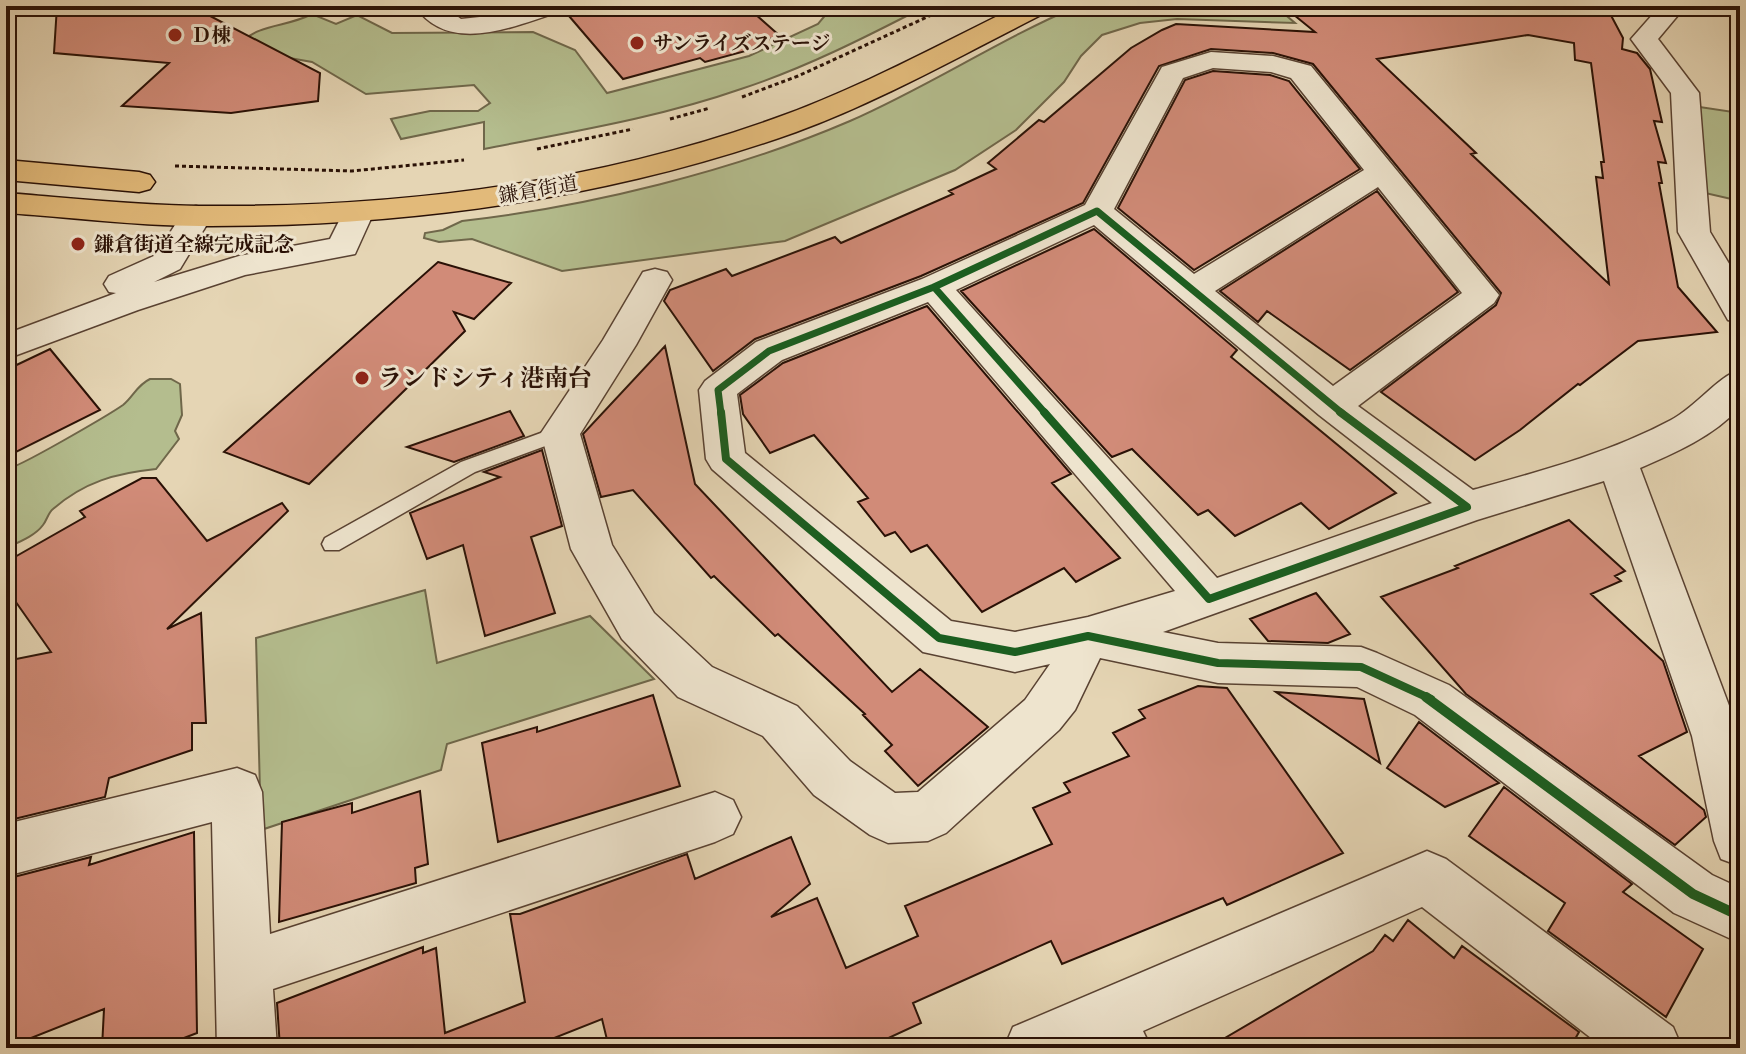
<svg xmlns="http://www.w3.org/2000/svg" width="1746" height="1054" font-family="'Libre Caslon Text','Noto Serif JP',serif">
<rect width="100%" height="100%" fill="#e5d5b4"/>
<filter id="stains"><feTurbulence type="fractalNoise" baseFrequency=".0025" numOctaves="4"/><feColorMatrix values="0 0 0 0 .2 0 0 0 0 .09 0 0 0 0 .02 0 0 0 .5 -.17"/></filter>
<radialGradient id="worn" r=".72"><stop offset=".6" stop-color="#630" stop-opacity="0"/><stop offset="1" stop-color="#630" stop-opacity=".3"/></radialGradient>
<path fill="#b4bd8e" stroke="#6f674a" stroke-width="2" d="M833 6H926C866 37 805 68 741 89 658 118 570 132 484 149V122L401 139 391 119 430 111H478L490 103 474 85 366 94 312 62 267 54 238 44C263 22 285 28 312 14L336 24 357 15 392 33 533 32 575 50 607 93 749 56 818 24Z
M1078 6H1275L1295 23 1177 19 1140 23 1102 35 1081 56 1064 82 1016 130 955 170 785 241 562 271 472 239 439 242 424 238 425 233 443 230 462 221C587 207 734 171 850 121 928 87 1000 39 1078 6Z
M1693 106 1740 113V201L1692 190Z
M150 379H171L180 384 182 415 175 431 179 439 156 469C116 473 84 482 53 509 48 513 47 520 43 525 35 536 19 542 6 548V469C15 470 110 414 123 405 133 397 137 385 150 379Z
M425 590 437 663 590 616 654 679 447 744 441 770 261 830 256 638Z"/>
<path fill="#d18b78" stroke="#2a1106" stroke-width="2" fill-rule="evenodd" d="M57 6H191L320 73 318 101 231 113 122 106 169 63 54 53Z
M611 6H746L780 36 763 41 768 45 705 62 700 58 623 79 569 16Z
M1283 6H1606L1623 38 1622 49 1637 53 1650 69 1662 122 1654 121 1666 163 1658 162 1662 183H1659L1678 287 1717 332 1638 341 1580 385 1578 384 1520 430 1475 460 1381 392 1496 305 1501 293 1313 64 1273 53 1211 49 1159 66 1083 203 921 276 755 339 713 371 664 301 670 290 726 269 732 276 835 237 841 243 953 194 949 191 996 169 988 163 1039 120 1044 122 1131 48 1162 30 1176 24 1315 32ZM1528 35 1574 43 1575 60 1591 63 1604 162H1601L1603 178 1596 177 1609 284 1471 154 1476 153 1377 59Z
M1213 71 1270 75 1289 81 1360 169 1194 270 1118 208 1185 80Z
M1377 191 1458 292 1350 370 1267 311 1258 322 1220 291Z
M1094 229 1237 350 1231 357 1396 493 1329 529 1301 503 1235 536 1208 510 1198 515 1132 449 1112 457 961 291Z
M438 262 511 283 474 319 454 312 465 331 309 484 224 452Z
M927 306 1071 474 1052 483 1120 558 1076 582 1064 568 982 612 927 545 911 552 895 532 885 536 858 502 868 498 814 435 770 453 743 414 740 395 783 363Z
M665 346 695 484 892 692 920 669 988 727 918 786 885 751 892 745 863 715 865 714 778 634 775 636 714 576 711 578 633 490 601 497 583 434Z
M50 349 100 410 6 457V370Z
M510 411 524 436 454 462 407 447Z
M542 450 562 526 531 537 555 613 485 636 463 545 427 559 410 513 500 477 484 472Z
M142 478H156L207 541 282 503 288 511 167 629 201 613 206 723H192V750L109 778 105 797 6 821V661L51 652 6 588V562L85 517 80 511Z
M1569 520 1625 571 1615 576 1621 581 1591 594 1663 661 1687 732 1639 756 1704 810 1706 817 1675 845 1466 694 1381 597 1458 568 1455 566Z
M1316 593 1350 634 1328 643 1268 641 1250 619Z
M1198 686 1227 688 1343 853 1227 905 1223 898 1062 964 1051 941 913 1003 921 1023 867 1048H609L602 1019 529 1048H280L277 1003 423 947V953L436 948 445 1033 525 1002 510 914H520L687 854 695 879 791 837 810 884 771 917 817 898 846 968 918 936 905 906 1052 844 1033 808 1070 792 1064 783 1129 756 1113 733 1145 718 1139 710Z
M1276 692 1364 699 1380 763Z
M653 695 680 786 498 842 482 743 537 727V732Z
M1419 722 1499 783 1445 807 1387 768Z
M1504 787 1632 884 1623 892 1703 949 1666 1017 1548 931 1565 903 1469 836Z
M420 791 428 864 415 868 416 883 279 922 282 822 352 803V813Z
M194 832 197 1033 158 1048H102L104 1009 6 1048V879L91 857 89 865Z
M1408 920 1454 958 1462 946 1579 1032 1570 1048H1208L1373 951 1385 935 1393 941Z"/>
<g fill="none" stroke-linecap="round" stroke-linejoin="round">
<g stroke="#594232" stroke-width="3">
<path id="lane" d="M6 6H12V7L6 11Z
M794 6H808L810 9 804 13Z
M560 426 567 428 569 433 567 438 475 472 339 550H325L322 544 325 538 461 462Z"/>
</g>
<g stroke="#594232" stroke-width="3">
<path id="street" d="M415 6H443L461 19 498 15 526 6H564L561 11C515 26 449 56 415 6Z
M1655 6H1679V14L1658 39 1699 93 1710 232 1740 282V323L1728 320 1678 232 1671 93 1631 39 1654 13Z
M1211 52 1273 56 1311 66 1499 295 1494 303 1358 406 1473 490C1541 471 1609 453 1671 420 1696 407 1718 376 1740 370V407C1714 436 1675 453 1640 468L1740 735V866L1721 859 1714 841 1692 736 1604 481 1477 520 1163 632 1218 643 1361 647 1377 653 1449 685 1712 875 1740 888V943L1674 913 1415 715 1357 687 1218 683 1100 658 1075 710 1059 730 946 833 928 841 888 843 870 835 814 795 763 736 678 697 622 639 571 549 541 433 603 340 643 272 655 269 667 272 672 280 636 345 580 434 612 545 654 613 712 667 797 706 850 761 895 793 918 792 1025 700 1050 664 1015 672 923 652 712 469 706 459 699 390 705 381 756 342 922 279 1085 205 1162 67ZM1213 68 1271 72 1291 78 1364 170 1194 274 1114 209 1183 78ZM1378 187 1462 293 1333 386 1215 291ZM1094 225 1319 415 1432 503 1217 578 956 290ZM928 302 1175 591 1088 617 1015 632 951 621 745 453 737 394 782 360Z
M358 203 369 205 374 212 355 254 245 275 138 310 6 359V334L116 293 109 292 104 284 109 276 156 255 185 209 196 206 207 209 212 216 180 269 154 282 239 256 330 239 347 205Z
M237 768 255 775 262 792 270 934 715 792 733 800 741 817 733 834 715 842 273 989 277 1048H217L212 822 6 876V824Z
M1427 851 1446 859 1673 1027 1682 1048H1604L1422 907 1143 1031 1151 1048H1004L1013 1027Z"/>
</g>
<g stroke="#2a1106" stroke-width="3">
<path id="primary" d="M1018 6H1051L1047 12C965 53 883 100 796 132 605 200 402 227 200 226 135 226 70 217 6 213V193C70 198 135 205 199 206 394 208 593 184 776 118 860 88 938 45 1018 6Z
M6 160 139 172 150 175 155 182 150 189 139 192 6 180Z"/>
</g>
<path stroke="#2a1106" stroke-width="3" stroke-dasharray="4 3" stroke-linecap="butt" d="M742 97 798 76 938 12
M670 119 710 108
M537 149 633 129
M175 166 352 171 464 160
M1740 172V185"/>
<path stroke="#2a1106" stroke-width="4" stroke-dasharray="5 3" stroke-linecap="butt" d="M1740 183V192"/>
<use href="#lane" fill="#eee4ce" fill-rule="evenodd"/>
<use href="#street" fill="#eee4ce" fill-rule="evenodd"/>
<use href="#primary" fill="#e2ba7a" fill-rule="evenodd"/>
<g stroke="#eee4ce" stroke-width="11">
<path id="cycleway-far2" d="M934 287 1046 414
M934 287 1097 211 1343 414
M721 414 718 390 769 351 934 287"/>
</g>
<g stroke="#eee4ce" stroke-width="13">
<path id="cycleway-far1" d="M721 412 726 459 939 638 1015 652 1088 636 1218 663 1361 667 1431 699
M1044 412 1209 599 1467 507 1340 412"/>
</g>
<g stroke="#eee4ce" stroke-width="15">
<path id="cycleway" d="M1426 697 1693 894 1740 916"/>
</g>
<use href="#cycleway-far2" stroke="#1b5e20" stroke-width="7"/>
<use href="#cycleway-far1" stroke="#1b5e20" stroke-width="8"/>
<use href="#cycleway" stroke="#1b5e20" stroke-width="10"/>
</g>
<g fill="#8f2418" stroke="#eee4ce" stroke-width="3">
<circle cx="175" cy="35" r="8"/>
<circle cx="637" cy="43" r="8"/>
<circle cx="78" cy="244" r="8"/>
<circle cx="362" cy="378" r="8"/>
</g>
<g text-anchor="middle" stroke-width="6" stroke-linejoin="round" paint-order="stroke">
<g font-size="20" font-weight="bold" fill="#2a1106" stroke="#eee4ce" text-anchor="start">
<text x="191" y="42">Ｄ棟</text>
<text x="653" y="50">サンライズステージ</text>
<text x="94" y="251">鎌倉街道全線完成記念</text>
</g>
<g font-size="20" fill="#2a1106" stroke="#eee4ce">
<text transform="translate(538 189) rotate(-10)" y="7">鎌倉街道</text>
</g>
<g font-size="24" font-weight="bold" fill="#2a1106" stroke="#eee4ce" text-anchor="start">
<text x="378" y="386">ランドシティ港南台</text>
</g>
</g>
<rect width="1746" height="1054" fill="none" stroke="#e5d5b4" stroke-width="32"/>
<rect x="8" y="8" width="1730" height="1038" fill="none" stroke="#2a1106" stroke-width="4"/>
<rect x="16" y="16" width="1714" height="1022" fill="none" stroke="#2a1106" stroke-width="2"/>
<rect width="100%" height="100%" filter="url(#stains)"/>
<rect width="100%" height="100%" fill="url(#worn)"/>
</svg>
